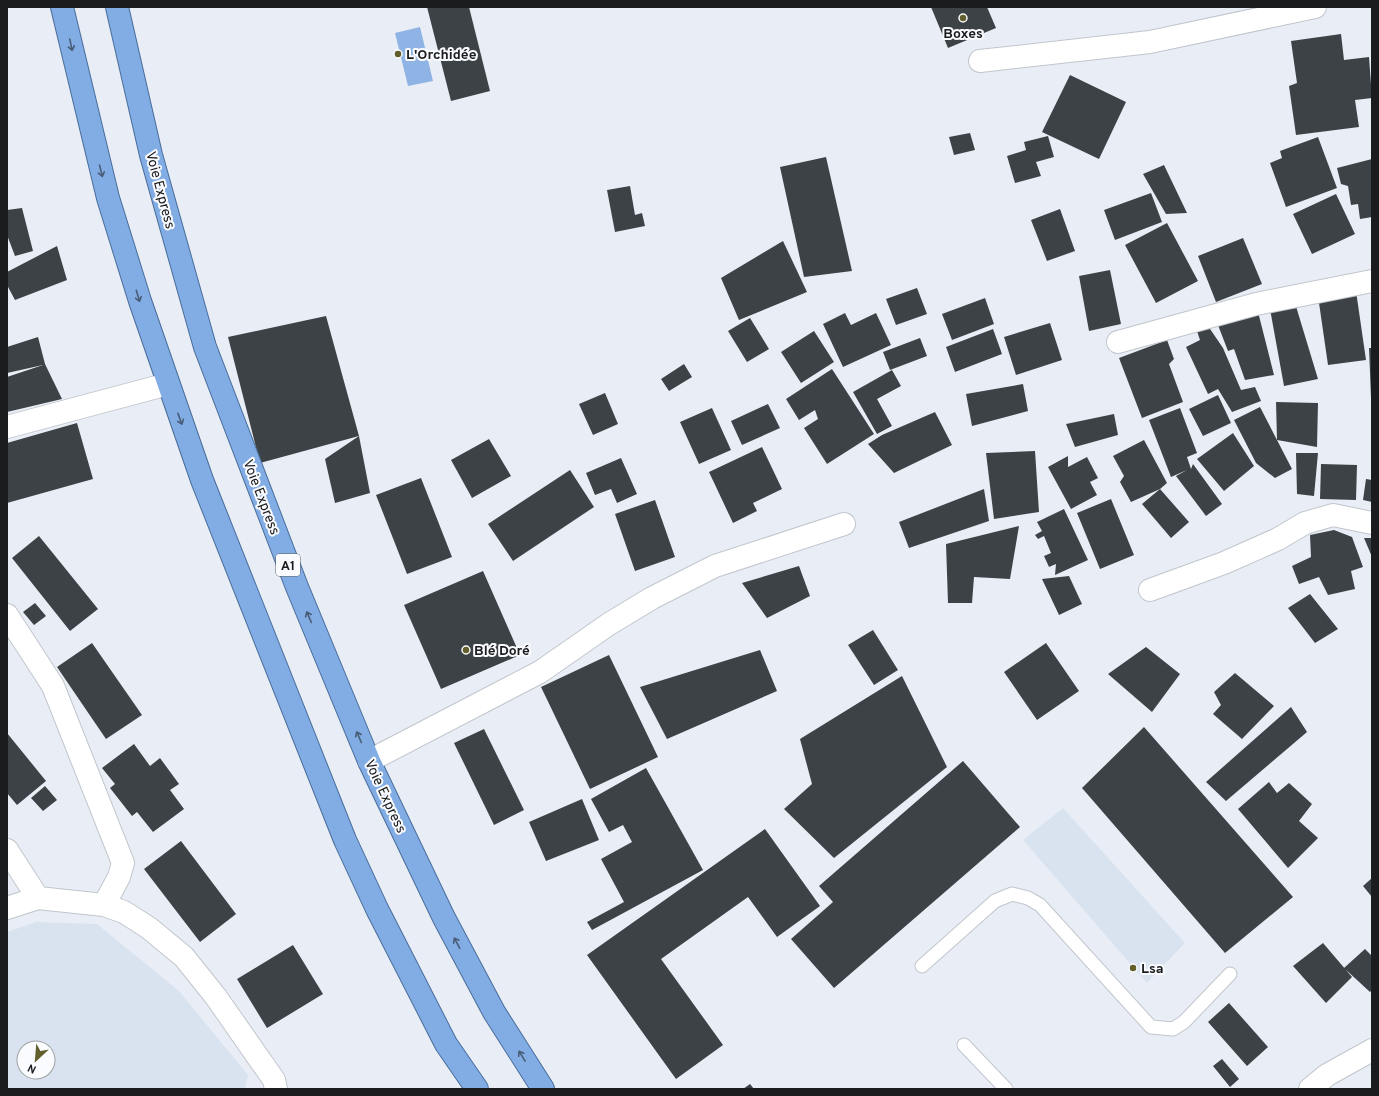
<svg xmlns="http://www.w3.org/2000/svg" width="1379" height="1096" font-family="Overpass,sans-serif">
<rect width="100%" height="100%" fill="#e9eef6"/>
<path fill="#d9e3f0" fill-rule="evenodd" d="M1063 808 1185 943 1147 983 1023 840Z
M36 922 97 924 179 991 248 1075 245 1089H7V932ZM24 1048H48V1072H24Z"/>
<path fill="#8eb3e4" d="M420 27 433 81 408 86 395 33Z"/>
<path fill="#3d4247" d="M427 7H469L490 91 451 101Z
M931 7H987L996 28 948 48Z
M1341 34 1344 60 1369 57 1372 98 1355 100 1359 127 1296 135 1289 86 1297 83 1291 41Z
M1070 75 1126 102 1099 159 1042 132Z
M970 133 975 150 954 155 949 137Z
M1048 136 1054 157 1036 162 1041 176 1015 183 1007 156 1026 150 1024 142Z
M1318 137 1337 188 1286 207 1270 163 1282 158 1280 151Z
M826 157 852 271 804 277 780 167Z
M1372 159V217L1360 219 1358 204 1351 205 1348 186 1341 184 1337 168Z
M1164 165 1187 213 1166 214 1143 174Z
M630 186 635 215 642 213 645 226 615 232 607 190Z
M1151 193 1162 222 1115 240 1104 210Z
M1336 194 1355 234 1312 254 1293 214Z
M22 208 33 251 15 256 7 235V210Z
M1060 209 1075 251 1047 261 1031 220Z
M1167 223 1198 281 1156 303 1125 245Z
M1243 238 1262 284 1216 302 1198 256Z
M783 241 807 292 739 320 721 278Z
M57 246 67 280 15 300 7 285V272Z
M1110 270 1121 324 1089 331 1079 276Z
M917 288 927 314 896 325 886 299Z
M1356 291 1366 360 1328 365 1318 296Z
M985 298 994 324 952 340 942 314Z
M1295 303 1318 379 1284 386 1270 309Z
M1256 304 1274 375 1245 380 1234 349 1228 351 1216 320Z
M845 313 851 325 876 313 891 345 843 367 823 324Z
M326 316 359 436 260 463 228 337Z
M750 318 769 349 747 362 728 331Z
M1050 323 1062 360 1016 375 1004 337Z
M1206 323 1223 348 1241 390 1255 387 1261 401 1232 412 1218 389 1208 394 1186 347 1200 340 1195 325Z
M993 329 1002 354 955 372 946 347Z
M814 331 834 362 801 383 781 352Z
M38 337 45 364 62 399 7 412V377L43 365 7 373V347Z
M920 338 927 356 890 370 883 352Z
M1167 340 1174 359 1169 364 1183 402 1142 418 1119 358Z
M1369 348H1372V398H1371Z
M684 364 692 377 669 391 661 379Z
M832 369 874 434 827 464 804 428 818 419 815 410 799 420 786 399Z
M892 370 901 386 877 399 892 426 877 434 853 392Z
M1023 384 1028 411 972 426 966 394Z
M605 393 618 424 593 435 579 404Z
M1218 395 1231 423 1203 436 1189 409Z
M1276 402 1318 403 1317 447 1277 440Z
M768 404 780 428 742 445 731 421Z
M1260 407 1292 469 1275 478 1256 463 1234 420Z
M712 408 731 450 699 464 680 422Z
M1180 408 1197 453 1187 457 1191 469 1193 464 1222 504 1206 516 1176 476 1187 470 1171 477 1149 420Z
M935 412 952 445 894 473 868 444 882 435Z
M1114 414 1118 435 1075 447 1066 424Z
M77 423 93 479 7 503V443Z
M1233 433 1254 466 1224 491 1197 459Z
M359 436 370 493 335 503 325 459Z
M489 439 511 476 472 498 451 460Z
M1144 440 1167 483 1160 489 1131 502 1120 482 1124 476 1113 456Z
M762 447 782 489 753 503 757 511 733 523 709 472Z
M1035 451 1039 512 994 519 986 453Z
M1296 453H1318L1314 496 1297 494Z
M1068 456V467L1087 457 1098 478 1090 482 1097 495 1071 509 1048 467Z
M621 458 637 494 617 503 611 489 595 495 586 473Z
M1321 464 1357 465 1356 500 1320 499Z
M570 470 594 507 513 561 488 524Z
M421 478 452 557 407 574 376 495Z
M1366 479 1372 480V502L1363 500Z
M984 489 989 521 909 548 899 522Z
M1160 489 1189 522 1171 538 1142 504Z
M1111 499 1134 555 1100 569 1077 513Z
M655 500 675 557 635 571 615 514Z
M1064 509 1088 560 1055 575 1056 564 1049 567 1044 556 1051 553 1044 536 1038 539 1035 535 1042 531 1037 522Z
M1019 526 1010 579 974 577 972 603H948L946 544Z
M1334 530 1352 537 1363 567 1351 571 1355 589 1328 595 1319 577 1299 584 1292 566 1311 557 1310 535Z
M39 536 98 609 70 631 12 558Z
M1364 538H1372V557Z
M799 566 810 596 767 618 742 583Z
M483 571 520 655 441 689 404 605Z
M1069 576 1082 604 1059 615 1042 579Z
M1310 594 1338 629 1315 643 1288 608Z
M35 603 46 616 34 625 23 612Z
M873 630 898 670 874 685 848 645Z
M92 643 142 715 106 739 57 667Z
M1046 643 1079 691 1037 720 1004 672Z
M1146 647 1180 674 1152 712 1108 674Z
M760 650 777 691 667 739 640 687Z
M609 655 658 757 590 789 541 687Z
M1235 673 1274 706 1242 739 1213 714 1221 705 1214 692Z
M902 676 947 767 834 858 784 809 812 784 800 739Z
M1291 707 1307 732 1226 801 1206 782Z
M1144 727 1293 897 1225 953 1082 788Z
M484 729 524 810 494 825 454 743Z
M7 733 46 781 17 805 7 793Z
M134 744 150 766 160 758 179 784 170 790 184 809 153 832 137 812 132 816 110 788 115 784 102 768Z
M963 761 1020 827 834 988 791 939 833 902 819 886Z
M646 768 703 870 592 930 587 922 624 902 601 859 632 842 623 825 609 832 591 799Z
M1269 782 1277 793 1289 783 1312 804 1299 821 1318 838 1288 868 1238 809Z
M45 786 57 800 43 811 31 798Z
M582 799 599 840 546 861 529 822Z
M765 829 820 906 777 937 748 897 661 959 723 1045 676 1079 587 955Z
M181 841 236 914 200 942 144 869Z
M1372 878V897L1363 886Z
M1323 943 1352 977 1326 1003 1293 966Z
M293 945 323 994 267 1028 237 979Z
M1365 949 1372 956V990L1370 992 1344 968Z
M1229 1003 1268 1047 1247 1066 1208 1022Z
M1222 1059 1239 1079 1230 1087 1213 1066Z
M750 1084 754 1089H743Z"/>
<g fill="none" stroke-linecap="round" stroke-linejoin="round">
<g stroke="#c1c6cd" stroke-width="15">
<path id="service" d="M922 966 995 901 1012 894 1028 898 1040 905 1151 1027 1173 1029 1184 1022 1230 974
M964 1045 1006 1089"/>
</g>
<g stroke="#c1c6cd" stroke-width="24">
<path id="minor" d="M980 61 1150 42 1315 7
M1118 342 1256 304 1372 281
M7 427 168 384
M1150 590 1224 563 1278 539 1305 523 1333 515 1372 523
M7 615 53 686 123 863 119 877 104 905
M369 761 540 672 609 624 652 598 715 566 844 524
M7 850 38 898
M7 908 38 898 104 905 124 912 149 928 184 957 216 997 274 1080 276 1089
M1310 1089 1327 1075 1372 1050"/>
</g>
<g stroke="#496d9a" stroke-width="24">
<path id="trunk" d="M62 7 108 198 140 301 202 480 345 840 377 909 446 1044 477 1089
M117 7 151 155 205 347 297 587 369 761 444 918 494 1012 543 1089"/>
</g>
<use href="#service" stroke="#fff" stroke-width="13"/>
<use href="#minor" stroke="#fff" stroke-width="22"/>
<use href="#trunk" stroke="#82ace4" stroke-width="22"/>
</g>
<defs><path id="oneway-shaft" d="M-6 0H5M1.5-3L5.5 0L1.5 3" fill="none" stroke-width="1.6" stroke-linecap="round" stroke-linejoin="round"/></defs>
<g stroke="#495d77">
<use href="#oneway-shaft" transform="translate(71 45) rotate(78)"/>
<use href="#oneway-shaft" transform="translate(101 171) rotate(76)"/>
<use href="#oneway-shaft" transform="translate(138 296) rotate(73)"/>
<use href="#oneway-shaft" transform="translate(180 419) rotate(70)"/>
<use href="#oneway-shaft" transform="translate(309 617) rotate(-113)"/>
<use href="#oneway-shaft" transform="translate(359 737) rotate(-113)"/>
<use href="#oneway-shaft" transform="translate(457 943) rotate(-118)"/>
<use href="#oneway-shaft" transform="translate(522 1056) rotate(-122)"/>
</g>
<g fill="#635f2c" stroke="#f9fbfe" stroke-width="1.5">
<circle cx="963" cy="18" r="4"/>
<circle cx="398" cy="54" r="4"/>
<circle cx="466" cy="650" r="4"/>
<circle cx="1133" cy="968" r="4"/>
</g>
<g text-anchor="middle" stroke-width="4" stroke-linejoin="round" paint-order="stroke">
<rect fill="#f9fbfe" stroke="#5d5f61" stroke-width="1" x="276" y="554" width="24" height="22" rx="3"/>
<g font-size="13" font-weight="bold" fill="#1a1c1e">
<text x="288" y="570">A1</text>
</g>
<g font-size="14" font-weight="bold" fill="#1a1c1e" stroke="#f9fbfe" text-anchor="start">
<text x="963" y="38" text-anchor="middle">Boxes</text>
<text x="406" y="59">L'Orchidée</text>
<text x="474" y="655">Blé Doré</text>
<text x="1141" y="973">Lsa</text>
</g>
<g font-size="14" fill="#1a1c1e" stroke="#f9fbfe">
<text transform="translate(161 190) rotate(75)" y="5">Voie Express</text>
<text transform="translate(262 497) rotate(69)" y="5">Voie Express</text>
<text transform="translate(386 796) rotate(65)" y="5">Voie Express</text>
</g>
</g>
<rect width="1379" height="1096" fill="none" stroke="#1a1c1e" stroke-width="16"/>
<g transform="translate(36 1060) rotate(206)"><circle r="19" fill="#f9fbfe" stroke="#a0a2a4"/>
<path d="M0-3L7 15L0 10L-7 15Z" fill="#635f2c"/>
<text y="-6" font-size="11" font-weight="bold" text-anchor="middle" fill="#1a1c1e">N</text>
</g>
</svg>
